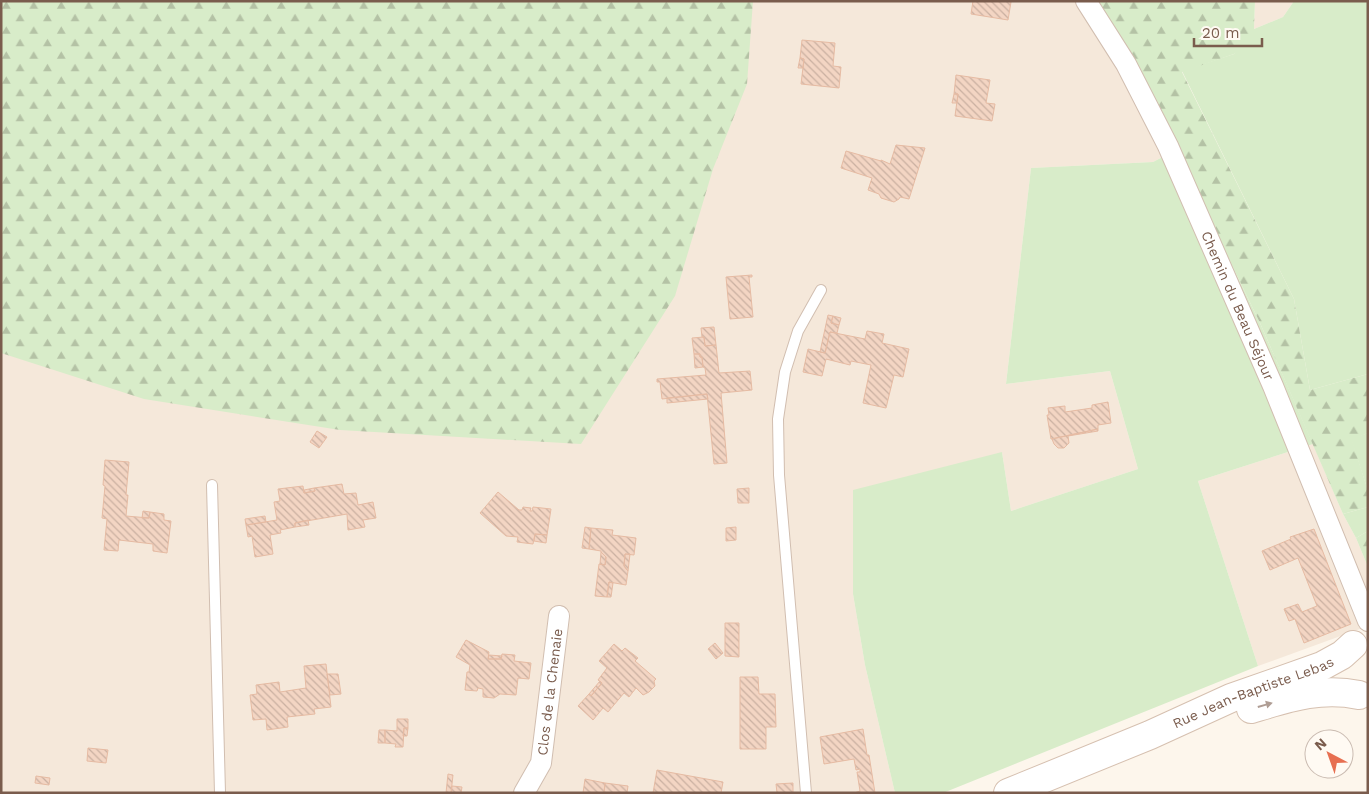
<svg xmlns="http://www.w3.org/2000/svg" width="1369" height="794" font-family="'Work Sans',sans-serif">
<defs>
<pattern id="forest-firs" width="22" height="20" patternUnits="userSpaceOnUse" patternTransform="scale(1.25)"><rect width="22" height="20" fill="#d8ecc9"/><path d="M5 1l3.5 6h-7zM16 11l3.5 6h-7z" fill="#b4c2a5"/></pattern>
<pattern id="building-back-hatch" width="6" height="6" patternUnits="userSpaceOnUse" patternTransform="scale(1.25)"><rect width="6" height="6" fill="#f3d5c3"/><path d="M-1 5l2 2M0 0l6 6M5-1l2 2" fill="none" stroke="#cab0a1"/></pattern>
</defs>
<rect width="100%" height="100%" fill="#fdf6ec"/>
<path fill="#f5e8da" d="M1 1H1095L1154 96 1176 150 1153 162 1031 168 1006 384 1110 371 1138 469 1011 511 1002 452 853 594 865 665 895 793H1Z
M1255 1H1294L1283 17 1254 29Z
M1313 444 1343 514 1356 538 1368 567V626L1258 666 1198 481Z"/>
<path fill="#d8ecc9" d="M1294 1H1368V374L1310 390 1294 299 1182 71 1234 54 1254 29 1283 17Z
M1176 150 1260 323 1313 444 1198 481 1258 666 943 793H895L865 665 853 594V490L1002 452 1011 511 1138 469 1110 371 1006 384 1031 168 1153 162Z
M1368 433V491L1351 439Z
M1368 507V531L1356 538 1343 514Z"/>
<path fill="url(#forest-firs)" d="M1 1H753L747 84 713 169 675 296 581 444 340 430 144 399 1 353Z
M1095 1H1255L1254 29 1256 37 1234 54 1182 72 1294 299 1310 390 1368 374V433L1352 440 1368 491V507L1343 514 1260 323 1176 150 1154 96Z
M1368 531V567L1356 538Z"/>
<path fill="url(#building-back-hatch)" stroke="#e6bba3" d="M1006 1 1011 2 1008 20 971 14 973 1Z
M802 40 835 43 833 66 841 67 839 88 801 84 804 59 800 58Z
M800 58 804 59 803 68H798Z
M956 75 990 80 986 103 995 104 992 121 955 116 958 94H954Z
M954 94H958L957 103H952Z
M896 145 925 148 909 199 900 197 899 199 894 202 881 198 879 194 868 190 872 178 841 168 846 151 881 161V160L890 164Z
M752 275V277H749L753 317 730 319 726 277Z
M828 315 833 316 831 323 839 325 837 333 830 332 825 353 820 352Z
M833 316 841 318 839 325 831 323Z
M714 327 716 345 705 346 704 337H702L701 328Z
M867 331 884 334 882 343 909 349 903 377 894 375 886 408 863 403 871 365 851 361 850 365 826 359 822 376 803 372 808 349 825 353 830 332 865 339Z
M704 337 705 346 716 345 719 373 750 371 752 390 721 393 727 463 714 464 707 394 662 399 660 382H657V379L706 375 705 368 703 367 702 357H700V354H694L692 338Z
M694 354H700V357H702L703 367 695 368Z
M707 394 708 399 667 403V398Z
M1108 402 1111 423 1098 425V429L1051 439 1047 415H1049L1048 408 1065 406V412L1092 408V405Z
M1098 429V431L1068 436 1069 443 1064 448H1058L1054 444 1052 439Z
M317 431 327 437 319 448 310 442Z
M105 460 129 462 126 495H128L126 516 149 518 150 512 164 514V520L171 521 167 553 153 551V544L119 540 118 551 104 550 107 519 102 518 105 486 103 485Z
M342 484 344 494 356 493 358 505 373 502 376 518 363 520 365 527 348 530 347 514 295 523V527L280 530 281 533 270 535 273 554 255 557 252 536 248 537 246 525 277 520 274 502 280 501 278 489 303 486 304 493 315 491 314 488Z
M314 488 315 491 304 493V490Z
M749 488V503H738L737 489Z
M498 492 519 510H522L523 507 531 508 530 511H532L533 507 551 509 547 535 535 534 533 544 517 542 518 537 506 536 480 513Z
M143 511 150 512 149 518H142Z
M265 516 266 522 246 525 245 519Z
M308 520 309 525 295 527V523Z
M585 527 591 528 589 549 582 548Z
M736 527V540L726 541V528Z
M591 528 613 530 612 535 636 538 634 555 625 554 624 566 628 571 626 585 609 582 607 597 595 596 599 564 605 565 606 557 601 552V551L589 549Z
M1314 529 1351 624 1304 643 1295 619 1289 621 1284 609 1298 604 1302 612 1317 606 1298 558 1270 570 1262 551 1291 539 1290 537Z
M535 534 547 535 546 543 534 541Z
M601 552 606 557 605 565 600 564Z
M625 554H630L628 571 624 566Z
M609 582 613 583 611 597H607Z
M725 623H739V657L725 656Z
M466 640 489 652 488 659H501L502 654 515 655 514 661 531 663 529 679 518 678 516 695 500 694 494 698 483 697V689L478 688 477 691 465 690 467 672H469L470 665 456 657Z
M715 643 723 653 716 659 708 649Z
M614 644 622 651 625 648 638 658 635 661 656 679 654 681 655 686 649 692 643 695 636 688 629 697 624 693 608 712 603 708 593 720 578 706 589 694 591 696 602 683 598 680 607 668 599 661Z
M489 655 502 656 501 659H488Z
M326 664 331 707 314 709 315 714 287 717 288 727 267 730 266 719 253 720 250 695 257 694 256 685 279 682 280 692 306 688 304 666Z
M327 674H338L341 694 330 695Z
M740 677H758L759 694H775L776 727H766V749H740Z
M600 681 602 683 591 696 589 694Z
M397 719H408V728H404L403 747H395L396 744 385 743V730L397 731Z
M404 728H408L407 736H403Z
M863 729 867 755H869L875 793H854L860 791 857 772H860V769L856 770 854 759 824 764 820 737Z
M379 730H385V743H378Z
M88 748 108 750 106 763 87 761Z
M657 770 723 782 721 793H653Z
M448 774 453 775 451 793H446Z
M36 776 50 778 49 785 35 783Z
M585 779 605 783 604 793H583Z
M605 783 628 786 627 793H604Z
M793 783V793H777L776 784Z
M452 786 462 787 461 793H451Z"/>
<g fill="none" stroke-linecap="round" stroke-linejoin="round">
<g stroke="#d1beb0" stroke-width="12">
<path id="lane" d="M212 485 220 793
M806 793 779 475 778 419 785 372 798 331 821 290"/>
</g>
<g stroke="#d1beb0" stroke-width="22">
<g id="street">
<path id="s1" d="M1086 1 1126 64 1168 146 1273 386 1368 621"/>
<path id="s2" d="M524 793 541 763 559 616"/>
</g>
</g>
<g stroke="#d6c0b0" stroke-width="30">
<g id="secondary">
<path d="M1251 709C1288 698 1320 687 1359 695"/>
<path id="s3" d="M1008 793 1150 735 1231 698 1322 666 1342 655 1353 645"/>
</g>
</g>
<use href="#lane" stroke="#fff" stroke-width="10"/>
<use href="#street" stroke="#fff" stroke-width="20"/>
<use href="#secondary" stroke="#fff" stroke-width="28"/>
</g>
<defs><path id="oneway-solid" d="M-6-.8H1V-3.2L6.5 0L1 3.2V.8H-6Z" transform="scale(1.25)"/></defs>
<use fill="#af9d94" href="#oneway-solid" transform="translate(1265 705) rotate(-16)"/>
<g text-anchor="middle" stroke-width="4.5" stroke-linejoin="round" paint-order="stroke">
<g font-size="14" fill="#7a5c4d" stroke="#fffaf3">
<text dy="5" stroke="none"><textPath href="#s1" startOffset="341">Chemin du Beau Séjour</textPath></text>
<text dy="5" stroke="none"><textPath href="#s2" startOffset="106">Clos de la Chenaie</textPath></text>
<text dy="5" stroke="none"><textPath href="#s3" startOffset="265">Rue Jean-Baptiste Lebas</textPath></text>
</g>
</g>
<rect width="1369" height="794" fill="none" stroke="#7a5c4d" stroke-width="5"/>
<g transform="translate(1329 754) rotate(319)"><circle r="24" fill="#fffaf3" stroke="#cabbb1"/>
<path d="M0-4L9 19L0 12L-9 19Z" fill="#e76f51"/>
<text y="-8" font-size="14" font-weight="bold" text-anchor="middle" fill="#7a5c4d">N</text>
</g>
<path d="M1194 38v8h68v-8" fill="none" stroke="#7a5c4d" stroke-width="2.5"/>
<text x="1202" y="38" font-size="15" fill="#7a5c4d" stroke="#fffaf3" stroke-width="4" paint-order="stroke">20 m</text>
</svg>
